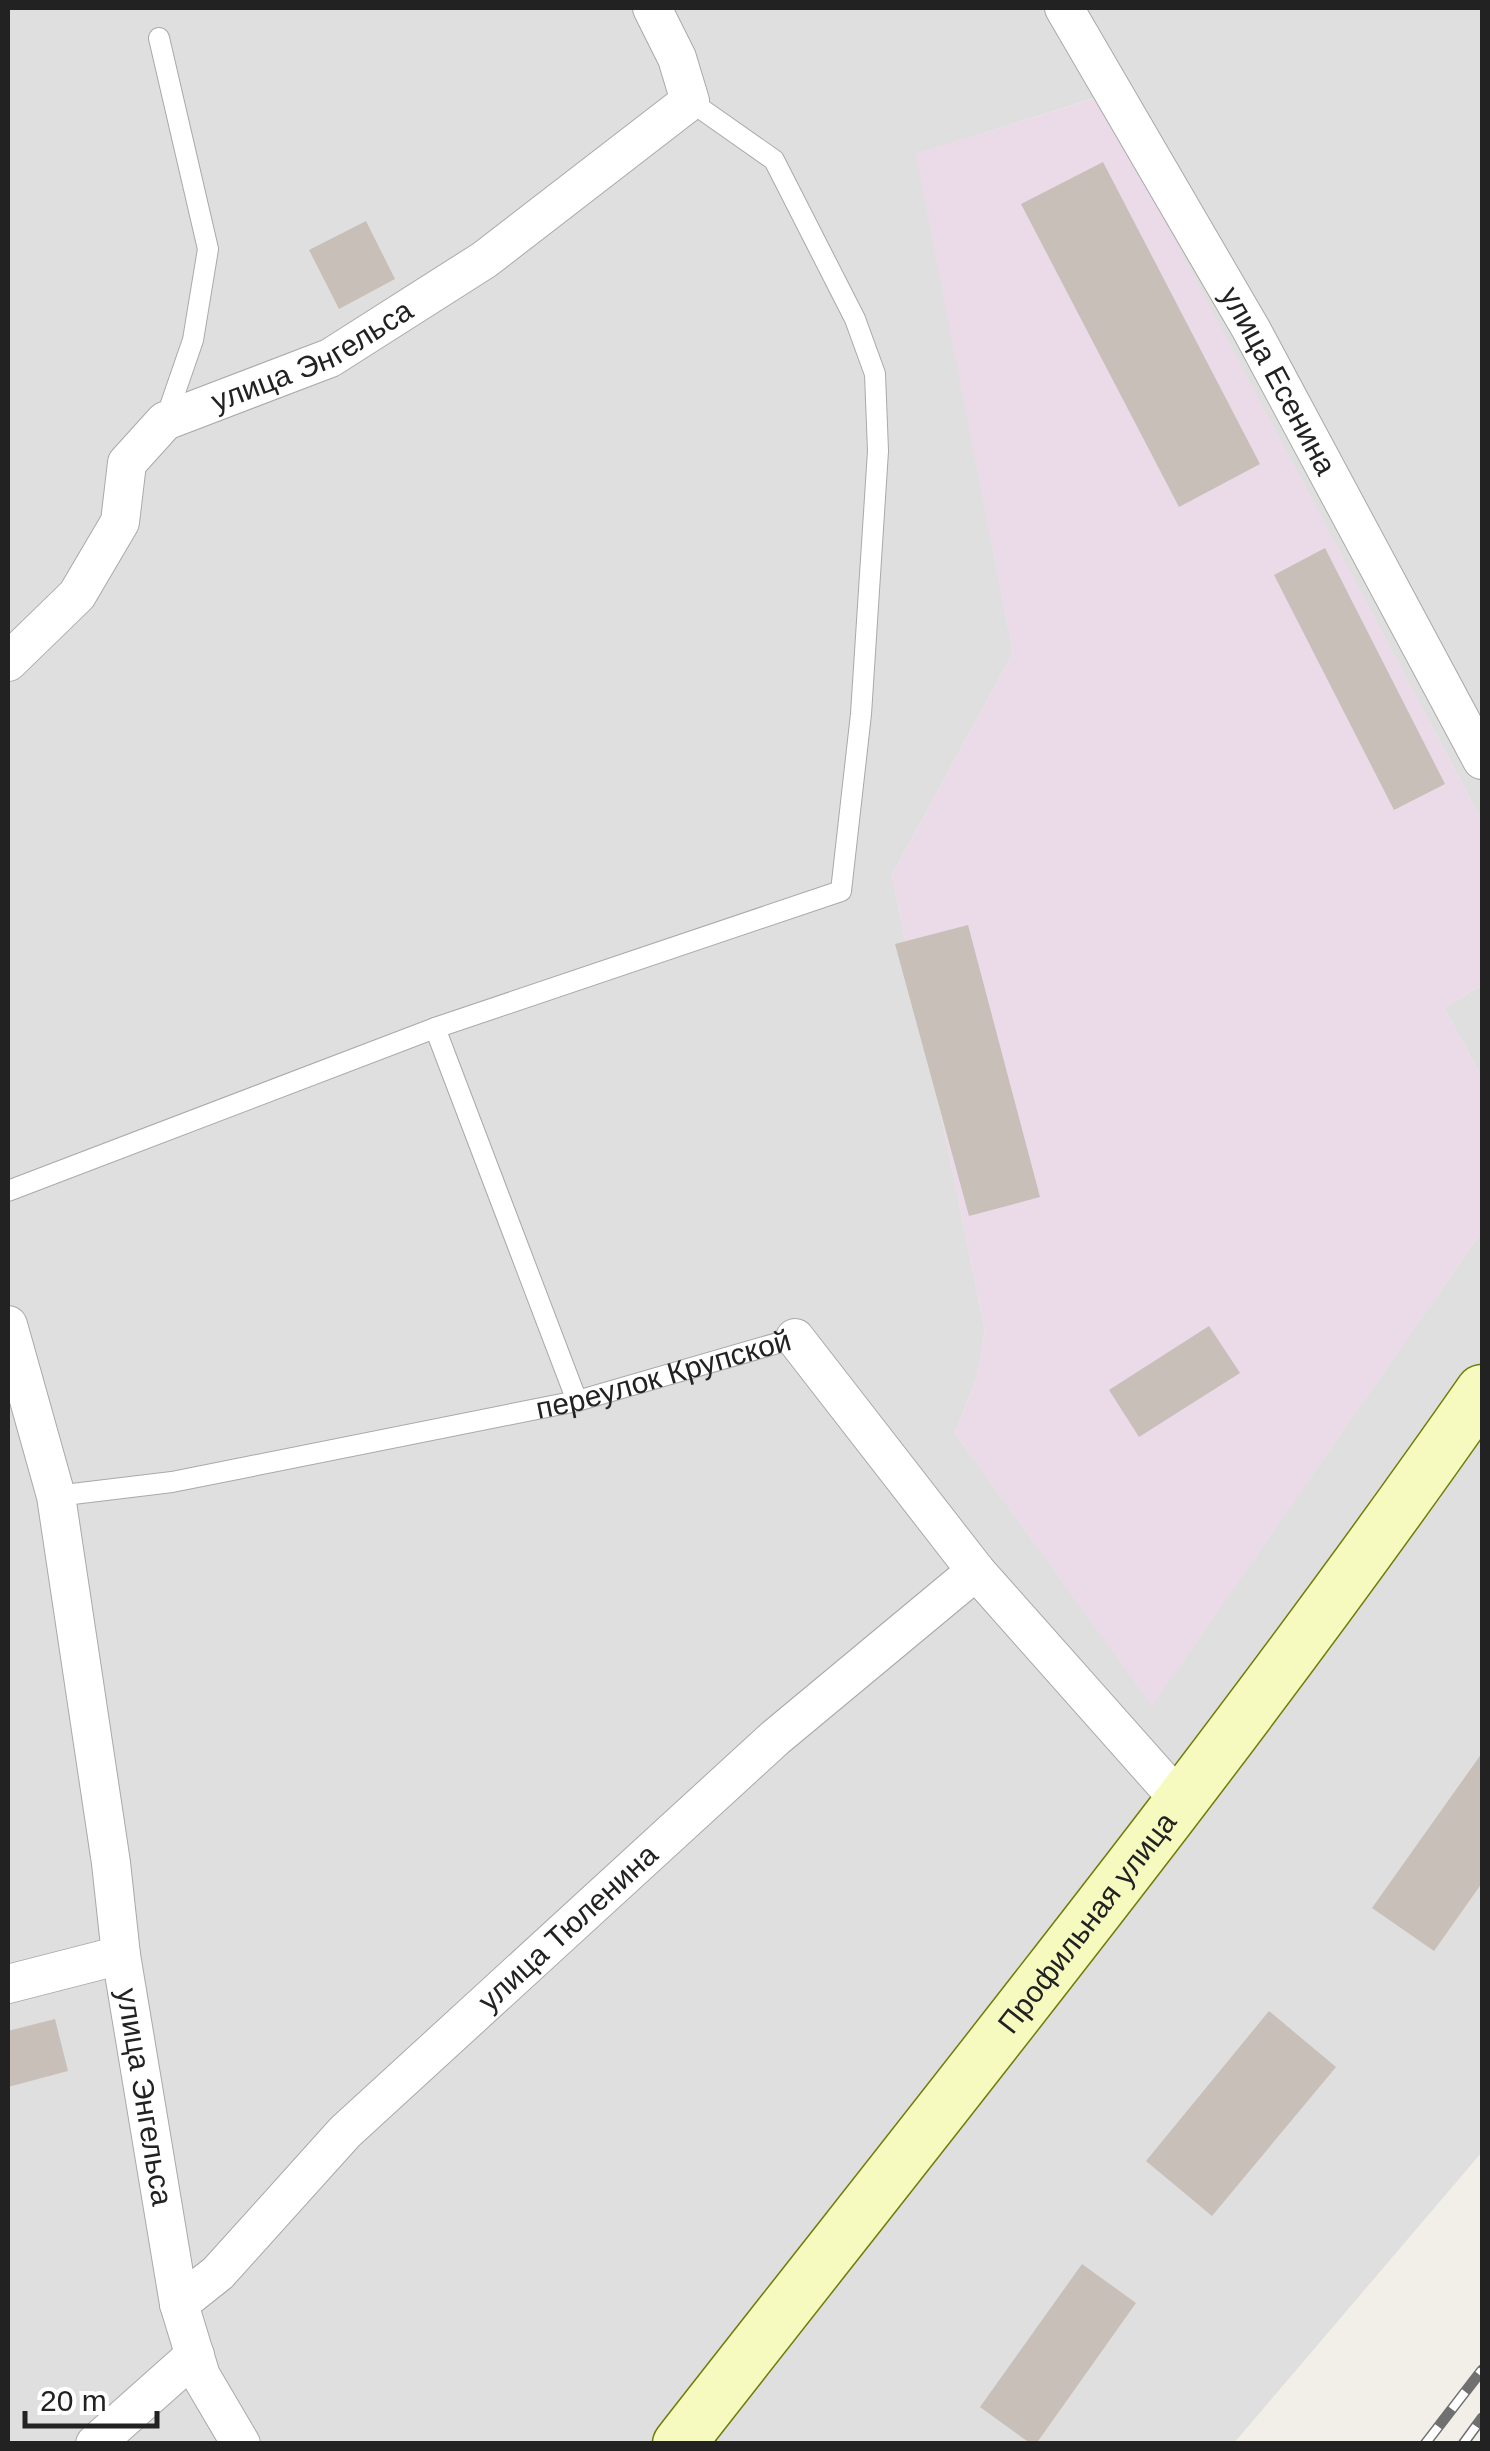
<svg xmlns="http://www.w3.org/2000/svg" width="1490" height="2451" font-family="Arial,sans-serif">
<rect width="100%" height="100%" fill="#f2efe9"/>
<path fill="#e0dfdf" d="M8 8H1482V821L1098 97 917 154 1013 653 892 875 985 1330 977 1377 955 1433 1152 1705 1482 1231V2152L1234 2443 8 2444Z
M1482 985V1078L1444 1008Z"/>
<path fill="#ebdbe8" d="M1099 97 1482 821V985L1444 1008 1482 1078V1231L1152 1706 955 1433 977 1377 985 1330 892 875 1013 653 916 154Z"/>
<path fill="#c7bfb8" d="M1103 162 1260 464 1179 507 1021 204Z
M366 221 395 279 339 309 309 250Z
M1325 548 1445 784 1394 810 1274 575Z
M968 925 1040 1197 969 1216 895 944Z
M1209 1326 1240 1373 1139 1437 1109 1390Z
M1482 1753V1883L1434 1951 1372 1908Z
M1269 2011 1336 2067 1212 2216 1146 2161Z
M55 2019 68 2071 8 2087V2031Z
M1082 2264 1136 2303 1036 2444H1031L980 2407Z"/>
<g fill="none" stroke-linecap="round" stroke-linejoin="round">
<g stroke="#a9a9a9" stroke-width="22">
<g id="service">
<path d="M159 38 208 249 193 340 165 421"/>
<path d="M435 1028 577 1401"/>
<path d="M8 1191 435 1028 841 891 861 714 878 451 875 374 855 319 774 160 690 101"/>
<path id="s1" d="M56 1496 172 1482 577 1401 795 1338"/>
</g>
</g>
<g stroke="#a9a9a9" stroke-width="40">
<g id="minor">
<path id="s2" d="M1064 8 1251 329 1482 760"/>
<path id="s3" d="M8 662 77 595 120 522 127 463 165 421 330 358 484 260 690 101 677 58 652 8"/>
<path id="s4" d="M8 1325 56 1496 111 1863 121 1955 179 2304 201 2376 241 2444"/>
<path d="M795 1338 976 1571 1181 1802"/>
<path d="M8 1984 121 1955"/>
<path id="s5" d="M179 2304 218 2273 345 2132 775 1738 976 1571"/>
<path d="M95 2444 195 2355"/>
</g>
</g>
<g stroke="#707d05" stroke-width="55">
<g id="secondary">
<path id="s6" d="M679 2444C951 2096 1229 1753 1482 1391"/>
</g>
</g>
<use href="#service" stroke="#fff" stroke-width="20"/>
<use href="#minor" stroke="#fff" stroke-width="38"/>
<use href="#secondary" stroke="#f7fabf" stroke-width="52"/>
<g stroke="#707070" stroke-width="11">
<path id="rail" d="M1425 2444 1482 2370
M1463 2444 1482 2418"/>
</g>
<use href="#rail" stroke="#fff" stroke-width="8" stroke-dasharray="22" stroke-linecap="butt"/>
</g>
<g text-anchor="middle" stroke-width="8" stroke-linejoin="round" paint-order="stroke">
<g font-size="30" fill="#222" stroke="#fff">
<text dy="10" stroke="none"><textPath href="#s3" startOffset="458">улица Энгельса</textPath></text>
<text dy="10" stroke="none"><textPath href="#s2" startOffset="430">улица Есенина</textPath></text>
<text dy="10" stroke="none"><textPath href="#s1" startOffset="620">переулок Крупской</textPath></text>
<text dy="10" stroke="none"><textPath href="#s6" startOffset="662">Профильная улица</textPath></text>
<text dy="10" stroke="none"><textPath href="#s5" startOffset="542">улица Тюленина</textPath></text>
<text dy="10" stroke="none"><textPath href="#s4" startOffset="785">улица Энгельса</textPath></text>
</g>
</g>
<rect width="1490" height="2451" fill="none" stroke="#222222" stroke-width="20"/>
<path d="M25 2411v15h132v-15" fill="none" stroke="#222222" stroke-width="5"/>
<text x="40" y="2411" font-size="30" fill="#222222" stroke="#ffffff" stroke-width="8" paint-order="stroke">20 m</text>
</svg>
